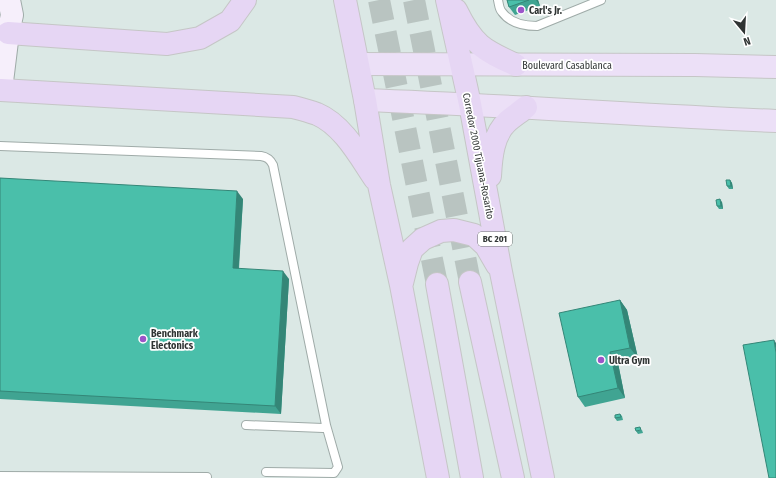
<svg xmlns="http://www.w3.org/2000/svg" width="776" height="478" font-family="'Fira Sans Condensed',sans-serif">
<rect width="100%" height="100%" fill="#dbe8e5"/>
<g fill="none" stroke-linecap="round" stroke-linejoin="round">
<path stroke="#b9c4c1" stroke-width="22" stroke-dasharray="22 11" stroke-linecap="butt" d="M379 0 437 284
M414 0 470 282"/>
<g stroke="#9faba8" stroke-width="10">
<path id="service" d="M498 0C499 4 499 9 502 12 510 23 525 26 537 26L601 0
M0 146 261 156C267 157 270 159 273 165L326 425 323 428 246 425
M266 472 334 473 338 467 326 425
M0 476 207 477"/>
</g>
<g stroke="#9faba8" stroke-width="24">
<path id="secondary" d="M0 90H1L8 33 12 15 9 0"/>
</g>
<g stroke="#c5c6c6" stroke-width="24">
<path id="primary" d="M358 64 695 65 776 67
M365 100C502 105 639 115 776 121"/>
</g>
<g stroke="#c5c6c6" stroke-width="24">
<path id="trunk" d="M345 0 365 100 379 185 401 285 438 478
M447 0 470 104 501 272 543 478
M456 10C473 45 483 50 516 65
M8 33 167 44 200 38 230 21 245 0
M1 90 293 107C301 109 309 111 317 114 343 125 360 157 375 179
M490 176C491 157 493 134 508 121 514 116 520 112 526 107
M470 282 513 478
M402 283 407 263 412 249 423 239 441 231 454 230 474 235 486 246 497 265
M437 284 472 478"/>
</g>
<use href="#service" stroke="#fff" stroke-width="8"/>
<use href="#secondary" stroke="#f6effb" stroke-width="22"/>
<use href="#primary" stroke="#ece0f7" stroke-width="22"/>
<use href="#trunk" stroke="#e6d6f4" stroke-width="22"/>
</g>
<path fill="#40a492" d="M507 0H538L540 6 515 15 509 7Z
M0 178 243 199 239 269 289 279 281 414 0 399Z
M730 180 732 183 733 189H729L727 186Z
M722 202 723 209H719L717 206Z
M620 300 627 310 638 358 618 363 625 398 585 407 578 397Z
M620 414 622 416 623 420 617 421 615 418Z
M642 430 643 433 638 434 636 431Z"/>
<path fill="#348677" d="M536 0H538L540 6Z
M730 180 732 183 733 189 731 186Z
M237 191 243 199 238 277 233 268Z
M720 199 722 202 723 209 721 206Z
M283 271 289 279 281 414 275 406Z
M620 300 627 310 638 358 630 348Z
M774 340 776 343V353Z
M610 352 618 363 625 398 618 388Z"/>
<path fill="#4abfaa" stroke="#348677" d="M507 0H529L509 7Z
M0 178 237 191 233 268 283 271 275 406 0 391Z
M726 180H730L731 186H727Z
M720 199 721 206H717L716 200Z
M620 300 630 348 610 352 618 388 578 397 559 313Z
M774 340 776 353V478H769L743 345Z
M620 414 621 417 615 418V415Z
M640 427 641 430 636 431 635 428Z"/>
<g fill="#9b55c9" stroke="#fff" stroke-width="1.5">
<circle cx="521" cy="10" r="4"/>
<circle cx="143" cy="339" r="4"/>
<circle cx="601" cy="360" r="4"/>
</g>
<g text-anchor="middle" stroke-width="3.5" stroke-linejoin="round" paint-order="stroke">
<rect fill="#fff" stroke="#6d7170" stroke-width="1" x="478" y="232" width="34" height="14" rx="3"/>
<g font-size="9" font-weight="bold" fill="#2f3433">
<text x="495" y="242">BC 201</text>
</g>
<g font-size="10" font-weight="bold" fill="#2f3433" stroke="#fff" text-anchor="start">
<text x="529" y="14">Carl's Jr.</text>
<text x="151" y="337">Benchmark<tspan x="151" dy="12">Electonics</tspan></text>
<text x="609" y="364">Ultra Gym</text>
</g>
<g font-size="10" fill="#2f3433" stroke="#fff">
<text x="567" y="69">Boulevard Casablanca</text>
<text transform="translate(479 156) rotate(79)" y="4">Corredor 2000 Tijuana-Rosarito</text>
</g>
</g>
<g transform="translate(744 32) rotate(162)" stroke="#ffffff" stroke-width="3" paint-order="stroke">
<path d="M0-3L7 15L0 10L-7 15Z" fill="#2f3433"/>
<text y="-6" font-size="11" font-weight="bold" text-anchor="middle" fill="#2f3433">N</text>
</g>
</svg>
